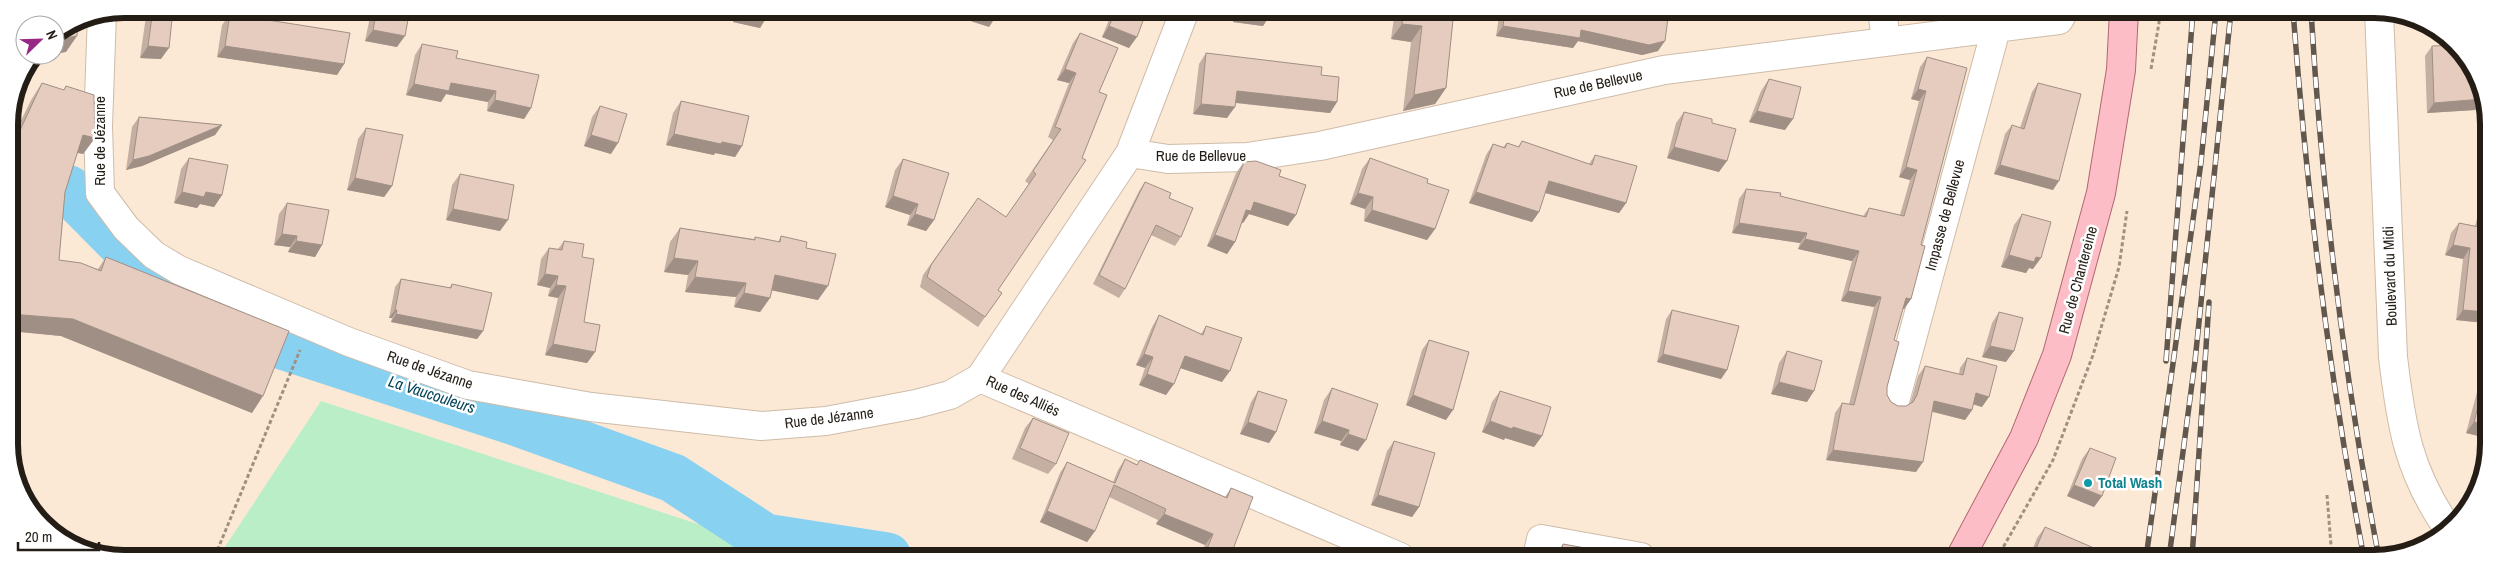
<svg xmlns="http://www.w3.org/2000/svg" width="2498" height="567" font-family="'Archivo Narrow',sans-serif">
<rect width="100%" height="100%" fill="#fce9d5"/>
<path fill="#baeec7" d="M321 401 799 557 219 556Z"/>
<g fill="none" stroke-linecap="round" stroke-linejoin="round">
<path stroke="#88d1f1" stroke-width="49" d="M9 168 69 190 154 276 279 344 515 421 673 478 765 538 887 557"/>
<g stroke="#cebca9" stroke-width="30">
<path id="minor" d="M1882 10 1886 41
M2379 11 2393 357C2401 425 2408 472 2449 530
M102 13 98 126 100 193 126 228 154 255 179 270 349 342 468 385 591 407 761 426 826 421 916 404 950 395 980 378 1130 153 1185 10
M1130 153 1168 159 1247 157 1320 146 1664 70 2059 20 2064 11
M980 378 1400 557
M1895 401 1996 29
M1537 557 1541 539 1641 557"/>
</g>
<g stroke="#b06870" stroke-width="30">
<path id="major" d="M1960 558 2024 438 2057 355 2101 193 2121 70 2124 11"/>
</g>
<path stroke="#9e9182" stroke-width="3" stroke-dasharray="4 2.5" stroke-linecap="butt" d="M2151 69 2159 23V11
M2327 495 2332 558
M215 556 300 350
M1997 558 2053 460 2093 355 2119 267 2127 211"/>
<use href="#minor" stroke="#fff" stroke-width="28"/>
<use href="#major" stroke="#fdbdc7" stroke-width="28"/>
<g stroke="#61574c" stroke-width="5.5">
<path id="rail" d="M2293 11C2307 195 2329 377 2364 558
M2311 11C2322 194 2344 377 2379 558
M2166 361 2193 11
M2146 558 2201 162 2216 11
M2169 558 2195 361 2231 11
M2192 558 2209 302"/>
</g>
<use href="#rail" stroke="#fff" stroke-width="4" stroke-dasharray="11" stroke-linecap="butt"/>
</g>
<path fill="#c5afa3" d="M147 9H173L161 59 140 58Z
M373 9H377L397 47 365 41 371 12Z
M693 9H769L760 28 733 22 735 17Z
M1113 10H1147L1129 48 1102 37Z
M1234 10H1271L1270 15 1263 26 1233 22Z
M1395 10H1454L1446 88 1435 104 1403 111 1411 42 1391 39Z
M1500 10H1669L1658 51 1642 55 1578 41 1573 48 1496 36Z
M1797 10H1840H1837L1829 16 1818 18 1813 12 1797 15Z
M230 14 344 64 337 75 217 57 222 25Z
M1080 33 1118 48 998 290 1002 293 978 327 920 287 923 275 978 198 1006 217 1029 184 1025 181 1053 140 1048 137 1069 83 1057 80 1073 43Z
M422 44 456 58 531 108 524 119 487 111 488 102 446 94 441 102 406 95 415 55Z
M2432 46 2483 99 2475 110 2427 113 2425 56Z
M1206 53 1321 75 1337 102 1330 113 1235 103 1227 118 1193 114 1199 64Z
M1927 57 1921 245 1911 299 1904 309H1903L1894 340 1887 387V395L1891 402 1898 406H1906L1910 404 1918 376 1925 366 1959 374 1960 368 1967 358 1982 407 1973 404 1972 410 1965 420 1932 412 1916 472 1826 460 1835 413 1842 403 1849 404 1874 307 1841 301 1852 261 1798 249 1800 243 1732 233 1739 199 1746 189 1863 216 1869 208 1900 215 1910 180 1899 177 1919 101 1911 99 1920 67Z
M1769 79 1785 130 1749 122 1761 91Z
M42 83 64 90 66 86 95 138 83 154 77 153 65 192 59 260 98 269 106 257 252 413 61 336 10 331 9 122 15 133 31 100Z
M2038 83 2053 190 1994 174 2005 134 2012 125 2020 128 2032 92Z
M681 101 742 146 735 157 715 153 714 155 666 145 673 113Z
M600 106 611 154 584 146 592 117Z
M1684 112 1712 123 1719 172 1667 158 1676 123Z
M139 117 222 125 215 135 142 166 126 170 132 127Z
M366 128 392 186 384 197 347 190 358 139Z
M1522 141 1589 164 1595 155 1626 203 1619 213 1545 193 1539 212 1532 222 1469 203 1486 155 1493 144 1503 147 1507 143 1518 147Z
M189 158 222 195 214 207 200 204 197 208 174 203 181 169Z
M1370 158 1427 183 1435 229 1427 240 1364 221 1365 209 1350 204 1362 169Z
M903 159 934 220 926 231 907 225 910 215 885 207 895 170Z
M1244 162 1279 176 1288 226 1249 214 1243 223 1242 222 1235 242 1227 254 1207 246 1236 173Z
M460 174 500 231 446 220 452 185Z
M1145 182 1169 198 1181 237 1175 246 1151 235 1125 289 1119 298 1093 284 1139 191Z
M2486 201H2487V320L2485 323 2456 320 2463 259 2445 255 2451 233 2459 223 2475 226 2479 211Z
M287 203 322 245 315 257 288 252 290 247 274 245 279 214Z
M2022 214 2033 269 2029 268 2026 273 2001 267 2014 225Z
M680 228 754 239 755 237 778 242 781 236 806 248 818 300 772 290 770 298 760 312 734 307 736 297 685 292 688 275 664 272 670 242Z
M564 241 582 257 584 322 595 352 587 363 545 355 558 298 548 296 550 288 537 285 541 259 549 248 558 249Z
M401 279 449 288 452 284 483 331 477 339 391 322 392 318H389L395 287Z
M1672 310 1727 370 1721 379 1657 362 1666 319Z
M1999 312 2006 362 1982 357 1992 323Z
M1159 315 1201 334 1206 326 1222 382 1181 368 1166 395 1139 385 1145 368 1136 365 1152 327Z
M1429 340 1446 420 1406 405 1422 350Z
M1787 351 1807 402 1771 394 1779 363Z
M2487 368V438L2466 433 2481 377Z
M1332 388 1358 451 1340 445 1341 441 1314 433 1324 400Z
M1258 391 1276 432 1269 443 1240 434 1251 402Z
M1500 391 1542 436 1534 447 1505 438 1504 440 1482 432 1492 402Z
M1033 418 1056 464 1048 474 1012 459 1025 428Z
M1394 441 1419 507 1412 517 1371 505 1387 451Z
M2090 448 2102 496 2094 507 2067 496 2082 459Z
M1125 459 1136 464 1225 497 1231 488 1230 557H1200L1205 545 1156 524 1158 520 1109 497 1095 531 1087 542 1040 522 1060 473 1067 462 1113 482 1118 470Z
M2045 527 2089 558H2029L2037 538Z
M1563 544 1635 557H1554Z"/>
<path fill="#a08f85" d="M693 9H740L735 17Z
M936 10H978L997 15 989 27Z
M1800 10H1814L1813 12 1797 15Z
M1824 10H1840H1837L1829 16 1818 18Z
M741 11 767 17 760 28 733 22Z
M1241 11 1270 15 1263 26 1233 22Z
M1402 24 1422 26 1411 42 1391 39Z
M1109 26 1137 37 1129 48 1102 37Z
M1503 26 1581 30 1665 41 1658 51 1642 55 1578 41 1573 48 1496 36Z
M373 30 405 36 397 47 365 41Z
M77 36 66 52 55 54V40Z
M148 46 169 48 161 59 140 58Z
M225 46 344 64 337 75 217 57Z
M34 55H51L31 59Z
M1065 69 1076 73 1069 83 1057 80Z
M451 83 496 91 488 102 446 94 441 102 406 95 414 84Z
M1446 88 1435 104 1403 111 1414 95Z
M1918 89 1926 91 1919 101 1911 99Z
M1237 91 1337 102 1330 113 1229 102Z
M2483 99 2475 110 2427 113 2434 103Z
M495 100 531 108 524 119 487 111Z
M1201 104 1235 107 1227 118 1193 114Z
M1757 111 1793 119 1785 130 1749 122Z
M222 125 215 135 142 166 126 170 133 160Z
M674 134 722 142 742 146 735 157 715 153 714 155 666 145Z
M83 135 95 138 83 154 72 151Z
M591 135 618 143 611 154 584 146Z
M1674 147 1727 161 1719 172 1667 158Z
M2000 165 2059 181 2053 190 1994 174Z
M1906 167 1917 170 1910 180 1899 177Z
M355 178 392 186 384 197 347 190Z
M1549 181 1626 203 1619 213 1542 192Z
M182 192H206L222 195 214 207 200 204 197 208 174 203Z
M1476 192 1539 212 1532 222 1469 203Z
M1358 193 1373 197 1365 209 1350 204Z
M893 196 918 204 910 215 885 207Z
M1254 202 1296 215 1288 226 1249 214 1243 223 1238 221 1246 210Z
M453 209 508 220 500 231 446 220Z
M1372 210 1435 229 1427 240 1364 221Z
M915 214 934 220 926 231 907 225Z
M1739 223 1807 233 1800 243 1732 233Z
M282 234 297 236 290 247 274 245Z
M1215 235 1235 242 1227 254 1207 246Z
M1805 239 1859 251 1852 261 1798 249Z
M296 241 322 245 315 257 288 252Z
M2453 245 2470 248 2463 259 2445 255Z
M2009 255 2036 257 2041 258 2033 269 2029 268 2026 273 2001 267Z
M674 258 698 261 688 275 664 272Z
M545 274 558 276 550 288 537 285Z
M775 275 828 286 818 300 765 289Z
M695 277 746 283 736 297 685 292Z
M556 285 566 286 558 298 548 296Z
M1848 291 1881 297 1874 307 1841 301Z
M744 293 770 298 760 312 734 307Z
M1906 298 1911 299 1904 309 1899 308Z
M395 310H397L392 318H389Z
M2463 310 2487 312V320L2485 323 2456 320Z
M10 314 73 319 263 396 252 413 61 336 10 331Z
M396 314 483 331 477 339 391 322Z
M553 344 595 352 587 363 545 355Z
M1990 346 2014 351 2006 362 1982 357Z
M1144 354 1153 357 1145 368 1136 365Z
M1663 354 1727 370 1721 379 1657 362Z
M1185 356 1230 371 1222 382 1177 367Z
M1147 374 1174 384 1166 395 1139 385Z
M1779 382 1814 391 1807 402 1771 394Z
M1976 393 1989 397 1982 407 1969 403Z
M1413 395 1453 410 1446 420 1406 405Z
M1934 401 1972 410 1965 420 1927 410Z
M1322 421 1349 430 1341 441 1314 433Z
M1490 421 1513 427 1542 436 1534 447 1505 438 1504 440 1482 432Z
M1248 422 1276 432 1269 443 1240 434Z
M2474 422 2487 425V438L2466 433Z
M1348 434 1366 440 1358 451 1340 445Z
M1833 450 1923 462 1916 472 1826 460Z
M2074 485 2102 496 2094 507 2067 496Z
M1378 495 1419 507 1412 517 1371 505Z
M1047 511 1095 531 1087 542 1040 522Z
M1164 514 1213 534 1205 545 1156 524Z
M1207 549 1230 557H1201Z"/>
<path fill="#e5ccbe" stroke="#a08f85" d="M153 9H173L169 48 148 46Z
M377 9H410L405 36 373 30Z
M742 9H769L767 17 741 11Z
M978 10H999L997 15Z
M1116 10H1147L1137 37 1109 26Z
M1241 10H1271L1270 15 1241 11Z
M1404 10H1454L1446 88 1414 95 1422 26 1402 24Z
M1505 10H1669L1665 41 1649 45 1581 30 1580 38 1503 26Z
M230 14 350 33 344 64 225 46Z
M78 19 77 36 55 40V34Z
M1080 33 1118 48 1099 92 1107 95 1082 158 1086 160 998 290 1002 293 985 317 927 277 931 265 978 198 1006 217 1036 174 1033 171 1061 129 1055 127 1076 73 1065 69Z
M422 44 458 51 456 58 539 75 531 108 495 100 496 91 451 83 449 91 414 84Z
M2457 45 2483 93V99L2434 103 2432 46Z
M1206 53 1322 67 1321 75 1339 77 1337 102 1237 91 1235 107 1201 104Z
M1927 57 1967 68 1921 245 1925 246 1911 299 1906 298 1894 340 1899 342 1887 387V395L1891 402 1898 406H1906L1913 402 1917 395 1925 366 1963 375 1967 358 1997 366 1989 397 1976 393 1972 410 1934 401 1923 462 1833 450 1842 403 1854 405 1881 297 1848 291 1859 251 1805 239 1807 233 1739 223 1746 189 1781 193 1780 196 1866 217 1869 208 1904 216 1917 170 1906 167 1926 91 1918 89Z
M1769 79 1801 87 1793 119 1757 111Z
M42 83 64 90 66 86 94 95 95 138 83 135 65 192 59 260 81 263 101 271 106 257 289 331 263 396 73 319 10 314 9 122 13 121 16 139Z
M2038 83 2081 94 2059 181 2000 165 2012 125 2024 129Z
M681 101 749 116 742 146 722 142 721 144 674 134Z
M600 106 627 114 618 143 591 135Z
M1684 112 1712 119V123L1736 129 1727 161 1674 147Z
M139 117 222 125 149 156 133 160Z
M366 128 403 135 392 186 355 178Z
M1522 141 1592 165 1595 155 1637 166 1626 203 1549 181 1539 212 1476 192 1493 144 1505 148 1507 143 1519 147Z
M189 158 228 165 222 195 206 192 204 197 182 192Z
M1370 158 1428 179 1427 183 1449 190 1435 229 1372 210 1373 197 1358 193Z
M903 159 949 173 934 220 915 214 918 204 893 196Z
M1256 161 1281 170 1279 176 1306 185 1296 215 1254 202 1251 211 1246 210 1235 242 1215 235 1244 162Z
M460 174 514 185 508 220 453 209Z
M1145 182 1171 193 1169 198 1193 208 1181 237 1156 225 1125 289 1099 275Z
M2486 201H2487V312L2463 310 2470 248 2453 245 2459 223 2479 227Z
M287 203 329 210 322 245 296 241 297 236 282 234Z
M2022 214 2051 222 2041 258 2036 257 2034 262 2009 255Z
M680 228 755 240V237L780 242 781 236 807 242 806 248 836 254 828 286 775 275 770 298 744 293 746 283 695 277 698 261 674 258Z
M564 241 584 244 582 257 594 259 584 322 600 325 595 352 553 344 566 286 556 285 558 276 545 274 549 248 562 250Z
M401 279 451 288 452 284 492 293 483 331 396 314 397 310H395Z
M1672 310 1739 326 1727 370 1663 354Z
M1999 312 2023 318 2014 351 1990 346Z
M1159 315 1203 335 1206 326 1242 338 1230 371 1185 356 1174 384 1147 374 1153 357 1144 354Z
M1429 340 1469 352 1453 410 1413 395Z
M1787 351 1822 361 1814 391 1779 382Z
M2487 372V425L2474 422Z
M1332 388 1378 404 1366 440 1348 434 1349 430 1322 421Z
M1258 391 1287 400 1276 432 1248 422Z
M1500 391 1551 407 1542 436 1513 427 1512 429 1490 421Z
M1033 418 1069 433 1056 464 1020 448Z
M1394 441 1435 453 1419 507 1378 495Z
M2090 448 2116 458 2102 496 2074 485Z
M1125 459 1137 465 1140 460 1227 498 1231 488 1253 497 1230 557 1207 549 1213 534 1164 514 1166 509 1114 485 1095 531 1047 511 1067 462 1115 483Z
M2045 527 2094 548 2089 558H2032Z
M1563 544 1635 557H1560Z
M1316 548 1339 557H1312Z
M1660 555 1669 557H1654Z"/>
<circle fill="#0f9aa8" stroke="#fff" stroke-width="2" cx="2088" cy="483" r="5"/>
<g text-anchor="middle" stroke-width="5" stroke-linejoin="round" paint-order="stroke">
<g font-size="15" fill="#241d16" stroke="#fff">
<text transform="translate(1598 84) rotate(-12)" y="5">Rue de Bellevue</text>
<text transform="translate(100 141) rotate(-90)" y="5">Rue de Jézanne</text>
<text x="1201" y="161">Rue de Bellevue</text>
<text transform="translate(1945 215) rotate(-75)" y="5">Impasse de Bellevue</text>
<text transform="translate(2390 276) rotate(-92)" y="5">Boulevard du Midi</text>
<text transform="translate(2078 280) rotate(-75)" y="5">Rue de Chantereine</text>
<text transform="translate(430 370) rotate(19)" y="5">Rue de Jézanne</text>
<text transform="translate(1023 396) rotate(24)" y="5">Rue des Alliés</text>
<text transform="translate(829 418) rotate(-7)" y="5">Rue de Jézanne</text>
</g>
<g font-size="15" font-weight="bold" fill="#0d838f" stroke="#fff" text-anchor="start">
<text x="2098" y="488">Total Wash</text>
</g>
<g font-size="16" font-style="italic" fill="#06475c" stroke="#fff">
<text transform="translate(432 394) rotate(18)" y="6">La Vaucouleurs</text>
</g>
</g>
<path d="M0 0H2498V567H0ZM124 18H2374A106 106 0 0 1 2480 124V444A106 106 0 0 1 2374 550H124A106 106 0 0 1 18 444V124A106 106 0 0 1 124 18Z" fill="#fff" fill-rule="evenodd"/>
<path fill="none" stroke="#241d16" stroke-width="6" d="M124 18H2374A106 106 0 0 1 2480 124V444A106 106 0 0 1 2374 550H124A106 106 0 0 1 18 444V124A106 106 0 0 1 124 18Z"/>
<g transform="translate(40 40) rotate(67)"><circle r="24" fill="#ffffff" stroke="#a7a5a2"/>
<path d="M0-4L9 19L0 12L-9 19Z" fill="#972684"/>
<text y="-8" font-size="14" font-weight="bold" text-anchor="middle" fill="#241d16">N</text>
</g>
<path d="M18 542v8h81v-8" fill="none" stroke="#241d16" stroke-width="2.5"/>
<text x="25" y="542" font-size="15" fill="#241d16" stroke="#ffffff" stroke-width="4" paint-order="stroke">20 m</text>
</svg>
